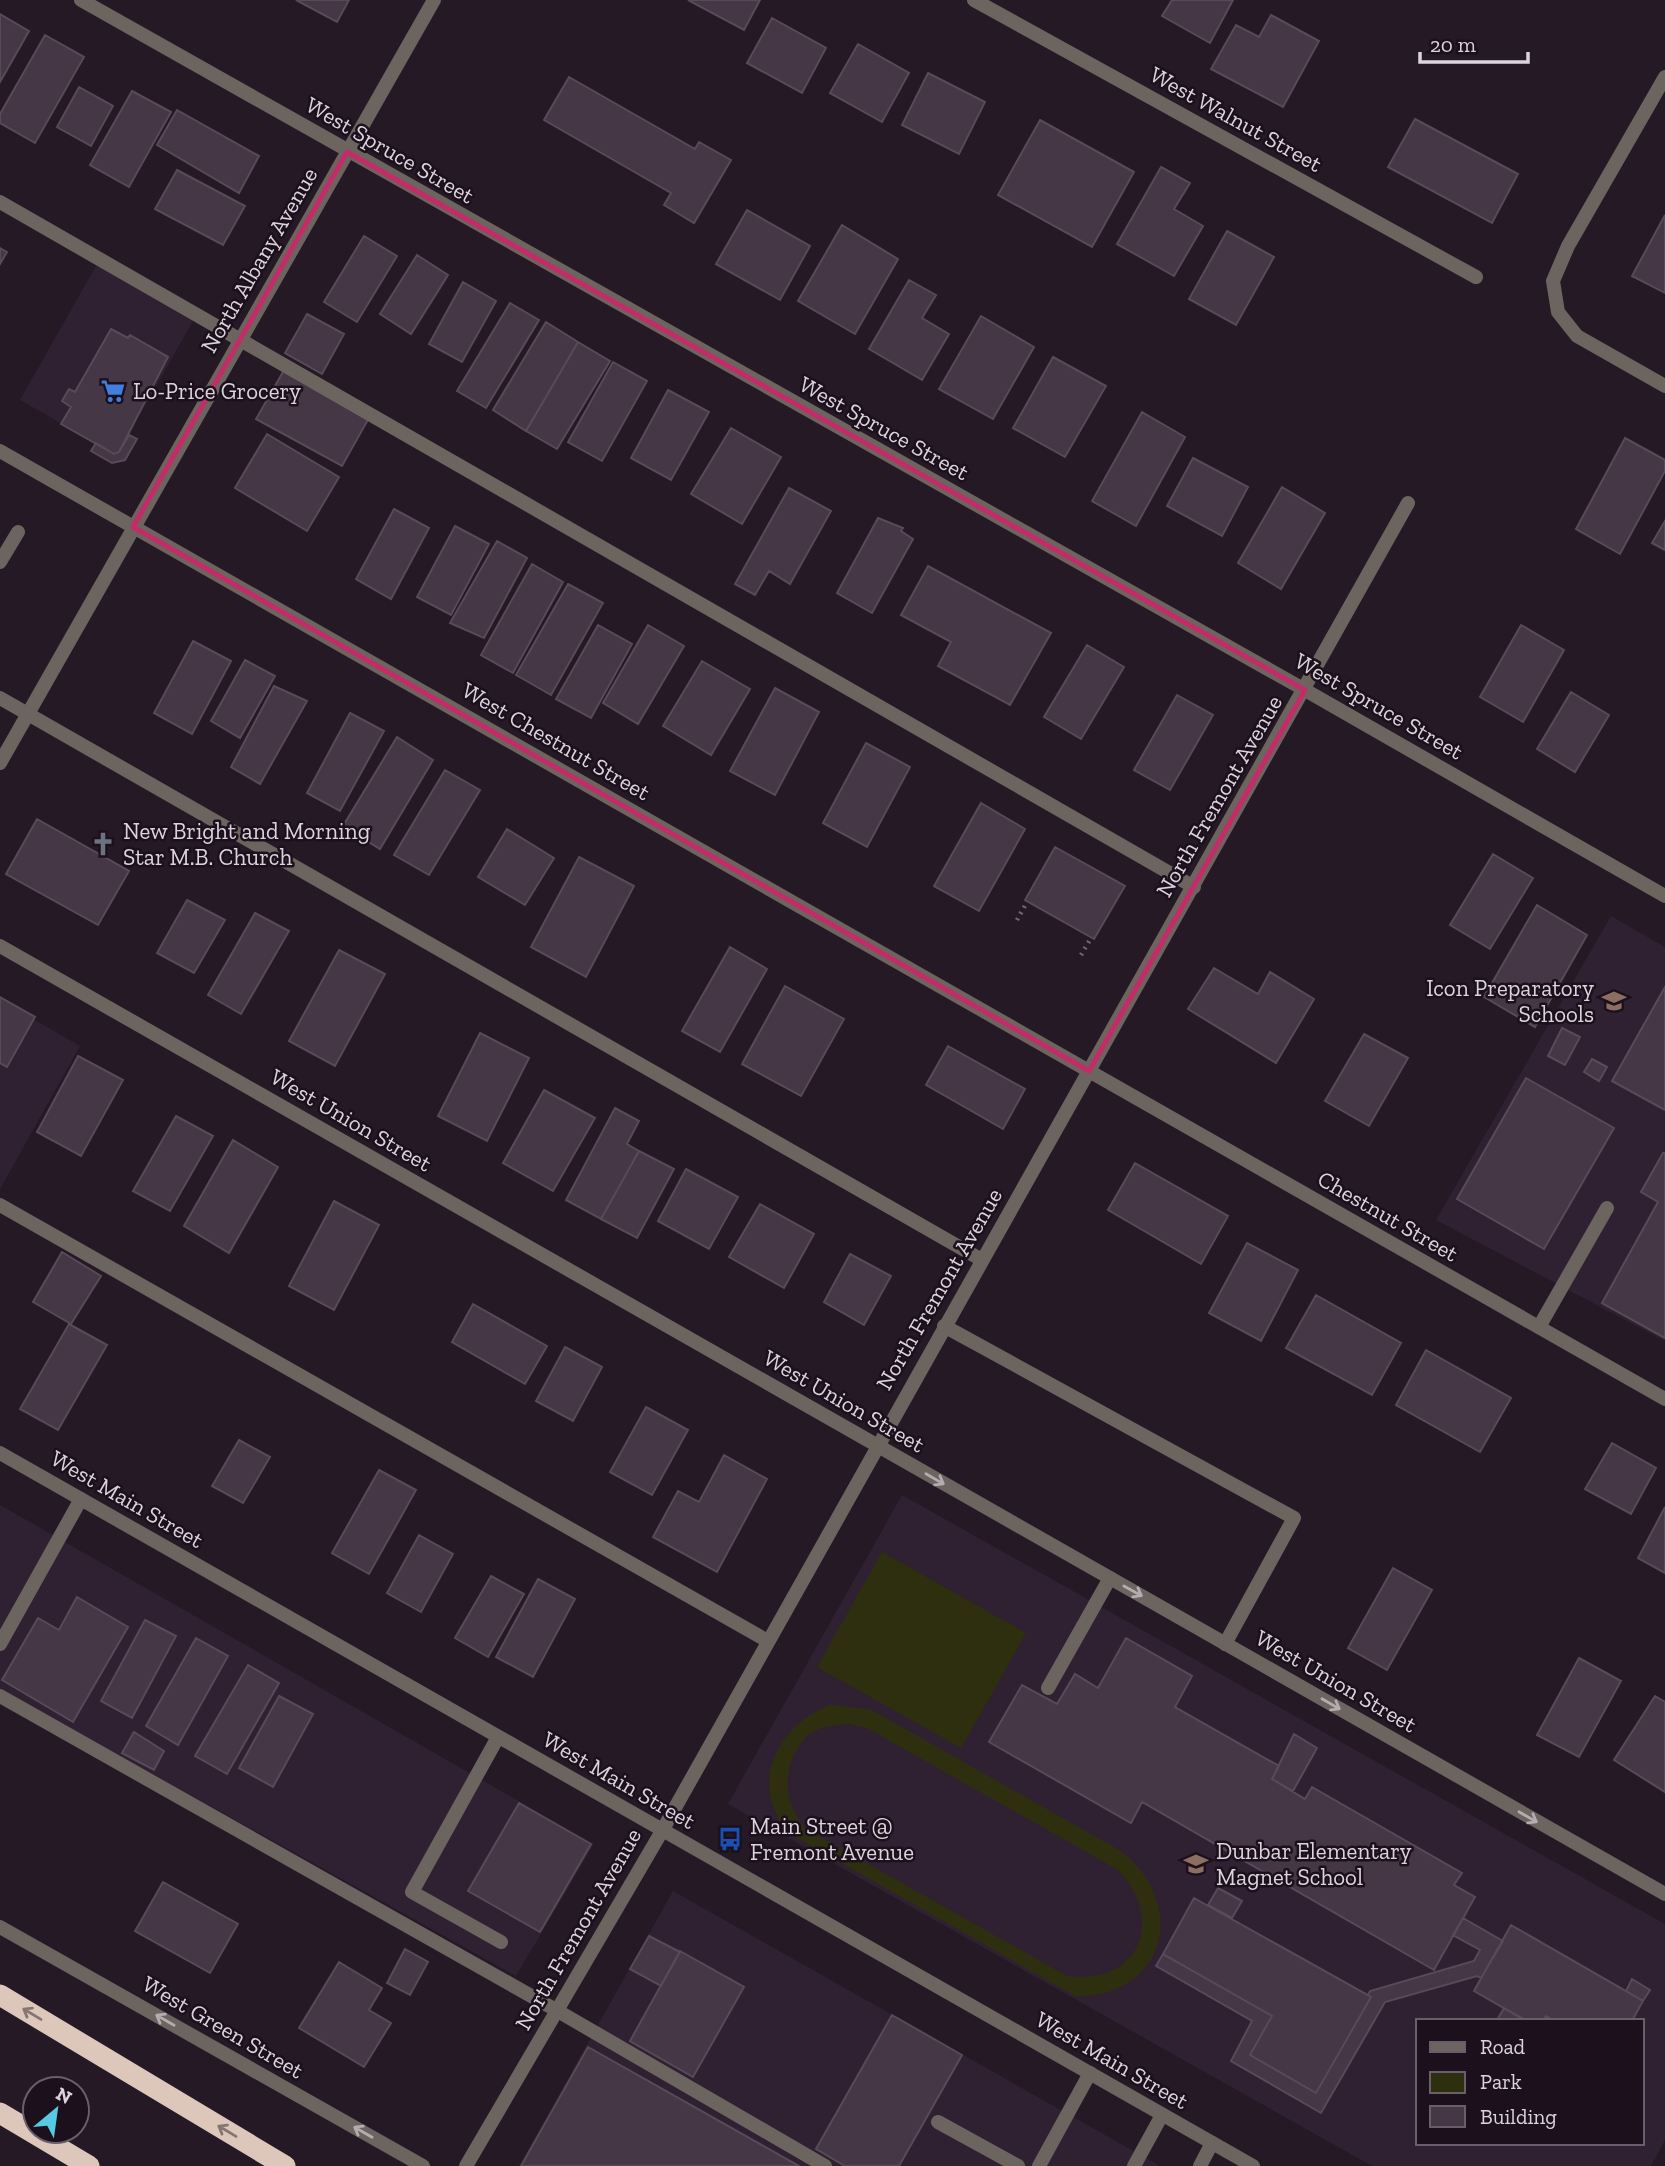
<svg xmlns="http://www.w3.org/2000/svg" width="1665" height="2166" font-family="'Zilla Slab',serif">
<rect width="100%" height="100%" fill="#251926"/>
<path fill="#302132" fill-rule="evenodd" d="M97 264 193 321 117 455 20 400Z
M1611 916 1665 947V1341L1436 1220Z
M0 1000 80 1046 0 1189Z
M902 1495 1665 1924V2140L1651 2166H1372L728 1804ZM1418 2021H1642V2143H1418Z
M0 1505 594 1844 516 1976 0 1689Z
M673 1891 1160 2166H519Z"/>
<path fill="#2d2f0f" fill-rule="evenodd" d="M882 1552 1026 1633 961 1748 817 1667Z
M830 1705 870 1709 1121 1851C1191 1905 1163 1999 1075 1996L794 1836C745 1792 774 1726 830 1705ZM849 1724 867 1728 1118 1870C1167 1920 1138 1986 1067 1976L808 1830C781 1805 781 1762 807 1736 818 1726 835 1725 849 1724Z"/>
<path fill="#453745" stroke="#584a59" stroke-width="2" d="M296 0H349L337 22Z
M688 0H760L744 30Z
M1172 0H1233L1210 43 1162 16Z
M0 14 29 31 0 82Z
M1271 15 1319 41 1283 107 1211 69 1236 25 1259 37Z
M772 18 826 48 802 93 747 63Z
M45 35 84 57 35 143 0 123V114Z
M858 44 909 73 882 122 830 93Z
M928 73 985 102 959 154 902 125Z
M569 77 695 149 699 142 731 160 694 223 664 205 671 193 544 120Z
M79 87 113 106 91 146 57 127Z
M132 91 171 112 129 187 90 165Z
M177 110 259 156 239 193 157 145Z
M1415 119 1518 174 1492 223 1388 167Z
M1040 120 1134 172 1092 247 998 195Z
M1161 167 1190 183 1174 209 1203 226 1174 276 1117 244Z
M177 170 245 206 223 245 155 209Z
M747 210 810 246 780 300 716 264Z
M1665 215V293L1632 276Z
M842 225 898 259 855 334 798 301Z
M1227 231 1274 257 1236 325 1189 299Z
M364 236 397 256 357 322 324 302Z
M0 248 7 252 0 264Z
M417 255 448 275 411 334 380 314Z
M909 280 936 295 922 318 949 334 922 380 869 349Z
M463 282 496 301 462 362 429 344Z
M510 303 539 320 486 408 457 391Z
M307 314 344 334 322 374 285 353Z
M981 316 1034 347 993 419 939 389Z
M546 322 578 342 526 431 493 410Z
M111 329 128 338 130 335 168 357 119 452 114 454 61 424 71 407 62 401 69 389 75 392Z
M578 342 610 361 557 449 526 431Z
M1053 357 1106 386 1065 457 1013 428Z
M613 362 647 381 602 461 568 442Z
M284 370 369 418 342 466 256 419Z
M668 390 709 412 671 480 631 458Z
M1142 412 1185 437 1136 526 1092 501Z
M731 428 781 457 742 524 691 494Z
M267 434 339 477 307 531 235 488Z
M129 435 137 439 125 460 112 463 91 451 96 443 114 454 119 452Z
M1625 438 1665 460V471L1620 554 1576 529Z
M1193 458 1248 487 1222 536 1167 506Z
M1282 487 1325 513 1281 589 1238 563Z
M789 488 831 511 790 584 769 571 755 595 735 584Z
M394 509 429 528 391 599 356 579Z
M878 518 903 528 901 531 913 539 872 613 837 593Z
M1665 521V550L1652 543Z
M455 526 489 544 451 615 417 597Z
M497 541 527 558 484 638 450 623Z
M532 564 563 582 513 673 481 655Z
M928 566 1051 633 1010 705 938 666 951 642 901 615Z
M568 584 603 603 551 695 516 675Z
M598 625 632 644 591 718 556 699Z
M648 625 684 646 638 724 603 703Z
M1521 625 1564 650 1523 722 1480 697Z
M193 641 231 661 192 734 154 713Z
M1087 645 1124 667 1081 739 1044 717Z
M245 660 275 676 240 738 211 721Z
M702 661 750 689 711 755 663 726Z
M274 686 307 701 260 784 231 767Z
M775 688 819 712 775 795 730 771Z
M1571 692 1609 715 1575 772 1537 749Z
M1177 695 1213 715 1170 790 1134 770Z
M350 713 384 731 340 811 307 793Z
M397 737 433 760 380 849 343 826Z
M866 743 910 767 867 847 823 823Z
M445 770 480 790 429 875 394 855Z
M981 803 1025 829 979 911 934 886Z
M37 819 129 871 98 925 6 874Z
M507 829 554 858 525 905 478 877Z
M1055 847 1125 886 1094 939 1025 900Z
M1493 854 1533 878 1490 949 1450 925Z
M579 857 634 886 586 977 531 947Z
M187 900 225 920 194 973 157 953Z
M1537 905 1587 935 1535 1027 1484 997Z
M255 913 289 931 241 1014 208 995Z
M730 947 767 969 720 1052 682 1031Z
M339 950 385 974 335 1066 289 1041Z
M1214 968 1258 994 1270 972 1314 999 1276 1063 1188 1009Z
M785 986 844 1019 801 1096 742 1064Z
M1665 987V1110L1612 1081Z
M0 997 35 1017 7 1067 0 1063Z
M1562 1028 1580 1037 1565 1065 1548 1056Z
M480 1033 529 1058 487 1141 438 1116Z
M1364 1034 1408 1058 1369 1126 1325 1101Z
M948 1046 1025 1089 1003 1129 926 1085Z
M78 1056 123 1080 81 1156 37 1132Z
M1592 1059 1607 1067 1599 1081 1584 1072Z
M1526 1078 1614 1128 1544 1249 1457 1199Z
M544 1090 595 1118 553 1191 503 1163Z
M615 1108 639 1121 627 1144 639 1151 601 1219 566 1200Z
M176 1116 213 1136 170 1211 133 1191Z
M233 1140 278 1167 229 1253 184 1226Z
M639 1151 674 1169 637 1238 601 1219Z
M1663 1153H1665V1338L1602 1303 1658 1202 1641 1192Z
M1135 1163 1228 1216 1201 1264 1108 1210Z
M686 1169 738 1197 709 1249 658 1221Z
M334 1201 379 1225 334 1310 289 1286Z
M760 1204 814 1234 784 1288 729 1257Z
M1247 1243 1298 1270 1261 1341 1209 1313Z
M62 1252 101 1276 71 1324 33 1302Z
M850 1254 891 1276 864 1325 824 1302Z
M1316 1295 1401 1343 1372 1395 1286 1348Z
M473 1304 547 1346 525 1384 452 1342Z
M69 1324 107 1345 58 1430 20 1409Z
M565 1347 602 1367 573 1421 536 1401Z
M1426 1350 1511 1398 1480 1452 1396 1405Z
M646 1407 688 1430 652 1495 610 1472Z
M239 1440 270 1457 243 1503 212 1486Z
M1612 1443 1656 1468 1631 1514 1585 1489Z
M724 1455 767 1479 717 1572 653 1537 678 1491 699 1502Z
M379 1470 416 1490 369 1574 332 1553Z
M1665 1507V1573L1638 1558Z
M419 1535 453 1554 421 1612 387 1593Z
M1393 1568 1432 1590 1387 1670 1348 1648Z
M491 1576 524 1594 488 1657 455 1638Z
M538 1579 575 1599 533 1677 496 1657Z
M77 1597 128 1627 73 1722 2 1680 38 1618 59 1630Z
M145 1620 176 1636 132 1718 101 1701Z
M196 1638 228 1656 178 1745 146 1726Z
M1126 1638 1192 1676 1175 1707 1279 1766 1272 1779 1305 1799 1312 1787 1462 1873 1454 1885 1475 1897 1434 1970 1142 1802 1131 1823 989 1742 1022 1685 1057 1704 1075 1674 1098 1688Z
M1579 1658 1621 1681 1579 1757 1537 1735Z
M248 1665 279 1683 227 1774 195 1756Z
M279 1696 313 1714 273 1787 239 1768Z
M1655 1696 1665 1702V1792L1614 1760Z
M134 1732 164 1751 154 1770 122 1753Z
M1294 1734 1317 1748 1293 1791 1272 1779Z
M519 1803 591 1844 540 1932 468 1891Z
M163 1882 238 1924 210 1973 135 1931Z
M1218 1888 1242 1901 1232 1918 1208 1905Z
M1194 1898 1371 1997 1316 2093 1250 2055 1272 2016 1163 1954Z
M1463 1918 1503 1941 1481 1978 1477 1976 1385 2002 1321 2113 1231 2061 1252 2021 1156 1966 1163 1954 1272 2016 1250 2055 1316 2093 1371 1997 1368 1995 1370 1991 1474 1961 1480 1950 1453 1935Z
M1511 1925 1643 2001 1632 2021H1555L1546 2016 1543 2021H1526L1474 1991Z
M649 1936 680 1952 661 1986 630 1969Z
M405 1949 428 1962 410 1995 387 1983Z
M680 1951 744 1987 693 2077 630 2041Z
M339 1962 382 1988 369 2010 391 2023 364 2067 299 2028Z
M1632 1979 1650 1990 1643 2001 1626 1991Z
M1504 2008 1522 2018 1520 2021 1497 2020Z
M892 2015 962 2055 899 2166H845L816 2149Z
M588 2047 799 2166H521Z"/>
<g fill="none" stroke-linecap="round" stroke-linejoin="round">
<path stroke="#716672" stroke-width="4.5" stroke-dasharray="2 5" stroke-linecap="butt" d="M1017 920 1027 902
M1081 955 1091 938"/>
<path stroke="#6c645e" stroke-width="14" d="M0 202 1194 887
M0 562 18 532
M0 698 982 1260
M0 1205 766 1640
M944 1326 1294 1518 1225 1644
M1539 1327 1607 1208
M0 1644 81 1499
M1048 1688 1110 1578
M0 1696 556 2010 825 2166
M498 1737 412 1892 501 1942
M938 2122 1018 2166
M1039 2166 1090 2073
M1134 2166 1162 2115
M1200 2166 1212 2143"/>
<path stroke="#6c645e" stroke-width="14" d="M81 0 1305 690 1665 896
M974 0 1476 277
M1665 77 1568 246 1553 281 1558 312 1577 336 1665 386
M0 451 1665 1399
M0 763 434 0
M0 946 1665 1894
M0 1927 423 2166
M466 2166 662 1831 1408 503"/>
<path stroke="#6c645e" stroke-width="14" d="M0 1453 1253 2166"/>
<path stroke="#ddc7ba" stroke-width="21" d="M0 1995 285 2166
M0 2113 89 2166"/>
</g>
<defs><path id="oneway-shaft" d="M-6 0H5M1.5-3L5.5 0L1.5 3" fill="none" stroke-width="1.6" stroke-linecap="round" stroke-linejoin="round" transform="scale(1.75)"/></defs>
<g stroke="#b5acb1">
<use href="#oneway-shaft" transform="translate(935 1479) rotate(30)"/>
<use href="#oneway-shaft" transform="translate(1133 1591) rotate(29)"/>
<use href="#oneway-shaft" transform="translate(1331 1704) rotate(30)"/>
<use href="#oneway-shaft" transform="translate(1528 1817) rotate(30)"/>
<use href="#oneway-shaft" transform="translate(165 2020) rotate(-150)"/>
<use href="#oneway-shaft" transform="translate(363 2132) rotate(-150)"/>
</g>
<g stroke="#867573">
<use href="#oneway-shaft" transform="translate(32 2014) rotate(-149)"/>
<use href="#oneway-shaft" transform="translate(227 2131) rotate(-149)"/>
</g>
<path fill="none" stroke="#c52b68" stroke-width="5" stroke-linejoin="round" d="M347 152 1305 690 1089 1071 133 527Z"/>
<defs>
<g id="supermarket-bare" transform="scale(1.89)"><path d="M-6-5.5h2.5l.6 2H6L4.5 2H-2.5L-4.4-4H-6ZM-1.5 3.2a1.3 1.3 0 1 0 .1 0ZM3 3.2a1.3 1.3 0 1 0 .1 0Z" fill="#3f7fe0" stroke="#1c101d" stroke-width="2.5" paint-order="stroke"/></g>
<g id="church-bare" transform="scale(1.89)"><path d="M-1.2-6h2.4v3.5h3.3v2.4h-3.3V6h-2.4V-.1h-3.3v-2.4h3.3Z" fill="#6b7280" stroke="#1c101d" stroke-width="2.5" paint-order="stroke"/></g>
<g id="school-bare" transform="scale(1.89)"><path d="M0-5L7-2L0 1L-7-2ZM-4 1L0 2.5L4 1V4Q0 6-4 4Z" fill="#8d6e63" stroke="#1c101d" stroke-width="2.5" paint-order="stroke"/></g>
<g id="bus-bare" transform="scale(1.89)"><path d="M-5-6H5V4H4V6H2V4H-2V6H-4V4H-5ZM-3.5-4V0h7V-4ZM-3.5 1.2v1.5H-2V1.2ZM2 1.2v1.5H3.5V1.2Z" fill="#1a4fb4" stroke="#1c101d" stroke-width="2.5" paint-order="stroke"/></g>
</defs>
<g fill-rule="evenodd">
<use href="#supermarket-bare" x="113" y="391"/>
<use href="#church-bare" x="103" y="844"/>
<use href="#school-bare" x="1614" y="1001"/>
<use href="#bus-bare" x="730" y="1839"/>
<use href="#school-bare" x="1196" y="1864"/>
</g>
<g text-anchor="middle" stroke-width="5" stroke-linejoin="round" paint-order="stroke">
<g font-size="23" fill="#dcd3dd" stroke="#1c101d">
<text transform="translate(1236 119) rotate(29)" y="8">West Walnut Street</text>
<text transform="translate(390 150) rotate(30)" y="8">West Spruce Street</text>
<text transform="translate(259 260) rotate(-60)" y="8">North Albany Avenue</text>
<text transform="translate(884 428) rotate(29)" y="8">West Spruce Street</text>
<text transform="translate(1379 706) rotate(30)" y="8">West Spruce Street</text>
<text transform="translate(556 741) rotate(30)" y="8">West Chestnut Street</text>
<text transform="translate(1219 796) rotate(-60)" y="8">North Fremont Avenue</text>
<text transform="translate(351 1120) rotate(30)" y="8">West Union Street</text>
<text transform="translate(1388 1216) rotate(30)" y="8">Chestnut Street</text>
<text transform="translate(939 1289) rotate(-60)" y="8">North Fremont Avenue</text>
<text transform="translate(844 1401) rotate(30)" y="8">West Union Street</text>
<text transform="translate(127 1499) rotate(30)" y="8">West Main Street</text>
<text transform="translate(1336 1681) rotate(30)" y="8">West Union Street</text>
<text transform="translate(619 1780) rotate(30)" y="8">West Main Street</text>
<text transform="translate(578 1929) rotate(-60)" y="8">North Fremont Avenue</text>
<text transform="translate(223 2027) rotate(30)" y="8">West Green Street</text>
<text transform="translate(1112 2060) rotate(30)" y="8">West Main Street</text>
</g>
<g font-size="23" fill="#dcd3dd" stroke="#1c101d" text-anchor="start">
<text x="133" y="399">Lo-Price Grocery</text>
<text x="123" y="839">New Bright and Morning<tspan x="123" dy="26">Star M.B. Church</tspan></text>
<text x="1594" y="996" text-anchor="end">Icon Preparatory<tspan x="1594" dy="26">Schools</tspan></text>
<text x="750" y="1834">Main Street @<tspan x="750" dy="26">Fremont Avenue</tspan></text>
<text x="1216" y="1859">Dunbar Elementary<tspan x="1216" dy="26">Magnet School</tspan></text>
</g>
</g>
<rect x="1416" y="2019" width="228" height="126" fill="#1c101d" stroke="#695e6a" stroke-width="2"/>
<rect x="1430" y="2042" width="35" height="10" fill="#6c645e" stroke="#695e6a" stroke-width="2"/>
<text x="1480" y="2054" font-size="21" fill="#dcd3dd">Road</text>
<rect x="1430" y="2072" width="35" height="21" fill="#2d2f0f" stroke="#695e6a" stroke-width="2"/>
<text x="1480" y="2089" font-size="21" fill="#dcd3dd">Park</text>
<rect x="1430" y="2106" width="35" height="21" fill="#453745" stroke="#695e6a" stroke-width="2"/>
<text x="1480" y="2124" font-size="21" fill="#dcd3dd">Building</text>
<g transform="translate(56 2110) rotate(29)"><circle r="33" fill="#1c101d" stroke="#695e6a" stroke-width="2"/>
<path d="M0-5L12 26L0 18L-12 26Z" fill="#57c9e3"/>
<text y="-10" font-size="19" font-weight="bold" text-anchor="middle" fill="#dcd3dd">N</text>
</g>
<path d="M1420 52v10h108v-10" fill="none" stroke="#dcd3dd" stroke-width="3.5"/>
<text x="1430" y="52" font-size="21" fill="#dcd3dd" stroke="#1c101d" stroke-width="5" paint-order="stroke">20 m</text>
</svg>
